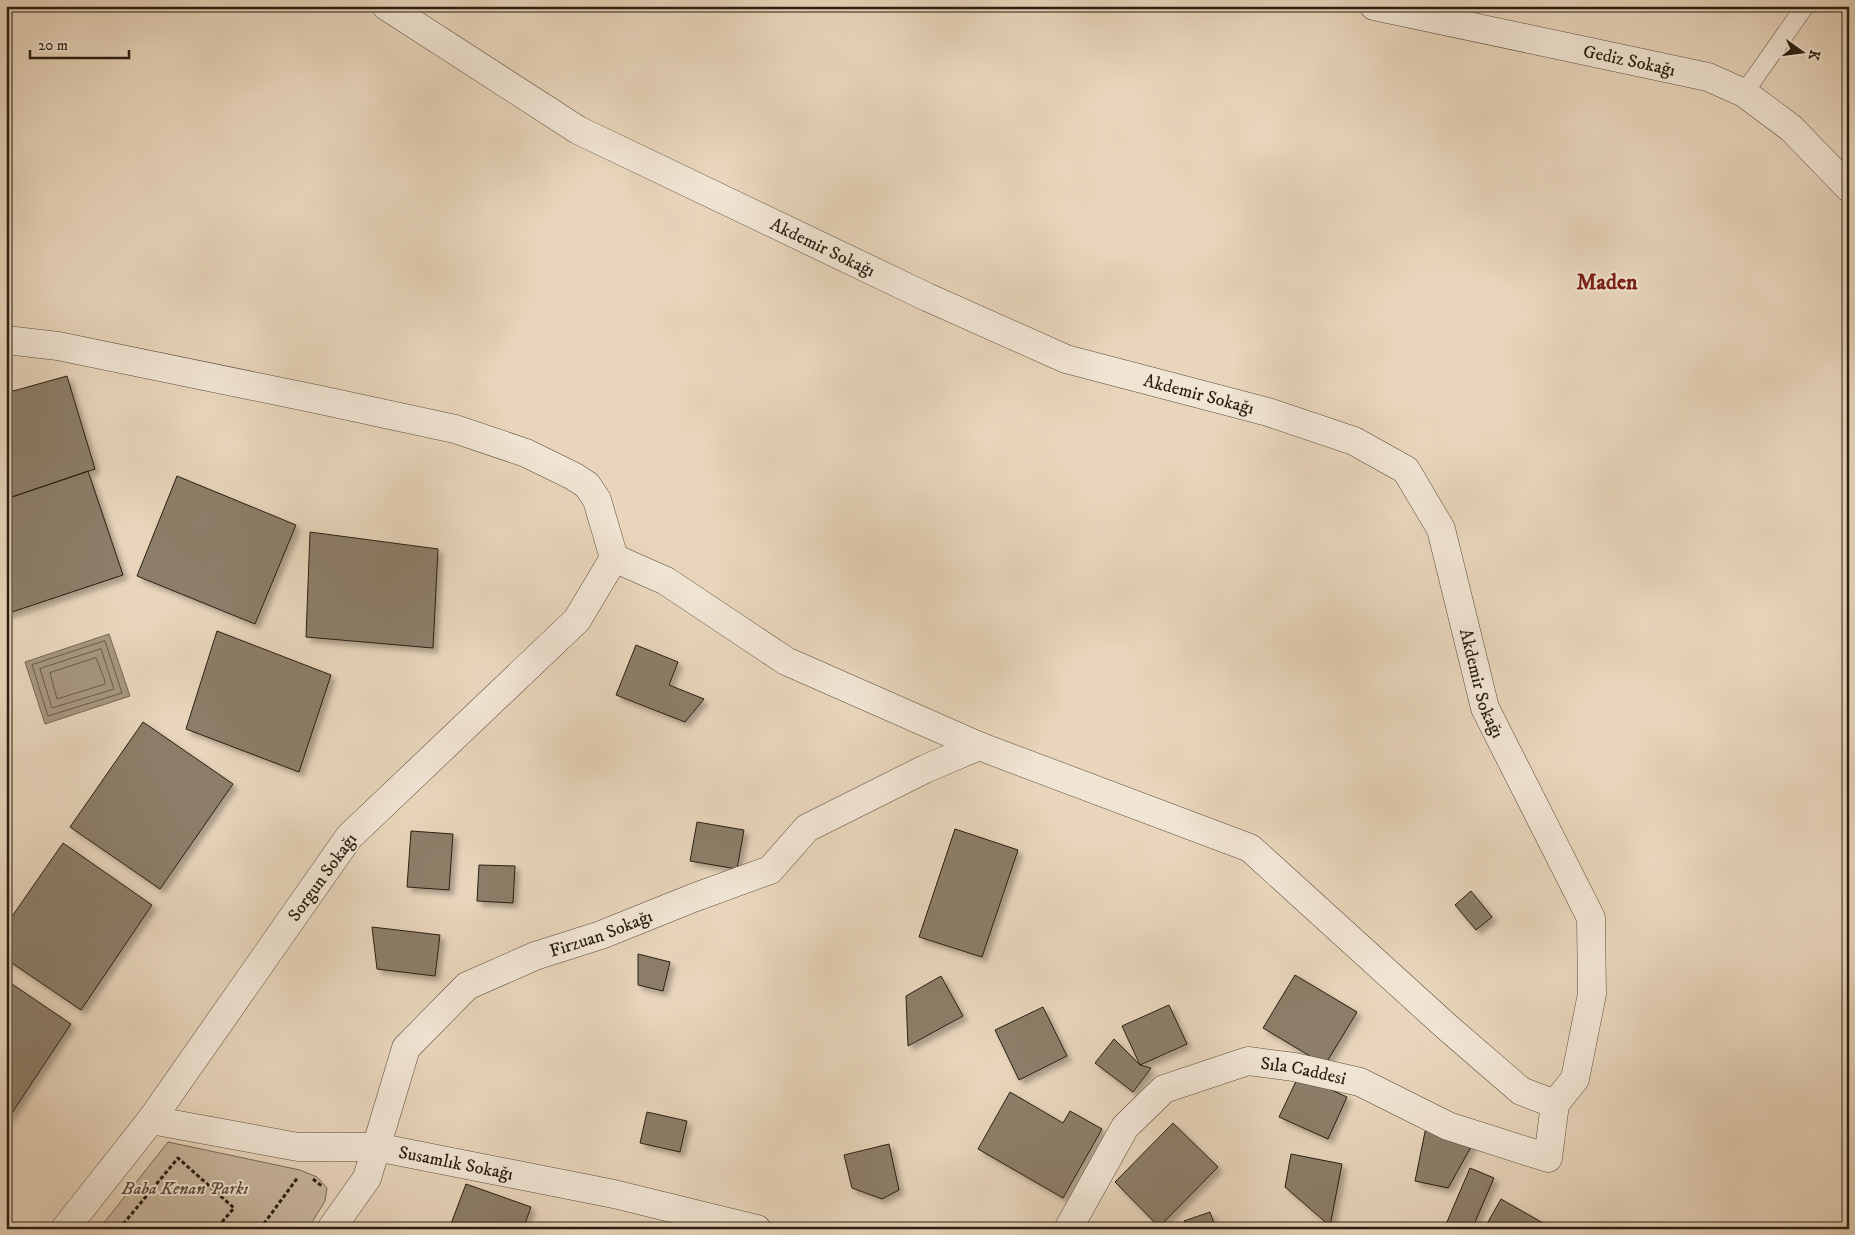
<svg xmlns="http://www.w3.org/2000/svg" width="1855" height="1235" font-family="'IM FELL DW Pica',serif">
<defs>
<filter id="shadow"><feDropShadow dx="4.5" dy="4.5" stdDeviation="2.5" flood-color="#0004"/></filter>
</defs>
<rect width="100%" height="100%" fill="#e8d5bb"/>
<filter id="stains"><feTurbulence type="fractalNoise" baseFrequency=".004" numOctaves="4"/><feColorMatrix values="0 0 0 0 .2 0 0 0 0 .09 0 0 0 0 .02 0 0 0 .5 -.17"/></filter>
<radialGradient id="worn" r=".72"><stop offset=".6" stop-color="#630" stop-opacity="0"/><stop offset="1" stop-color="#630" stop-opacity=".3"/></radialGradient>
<path fill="#c8b69e" stroke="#786a57" d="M168 1142 300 1170 317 1177 327 1188 325 1201 308 1229H99Z"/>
<path fill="#a79781" stroke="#756754" d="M109 634 130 696 45 724 25 662Z"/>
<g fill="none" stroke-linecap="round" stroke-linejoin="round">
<path stroke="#685b48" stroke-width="1" d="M105 641 122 693 48 716 32 665Z
M101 649 114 689 52 708 40 669Z
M96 658 105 681V684L57 699 50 673Z"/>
</g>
<path fill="#8c7e69" stroke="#291f10" filter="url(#shadow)" d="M67 376 95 469 6 499V393Z
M88 471 123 575 6 614V499Z
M177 476 296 525 255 624 137 576Z
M310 532 438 549 433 648 306 637Z
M217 631 331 675 299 772 186 729Z
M636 645 678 662 669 685 704 699 685 722 616 695Z
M143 722 233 784 160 889 70 827Z
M697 822 744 830 737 869 690 861Z
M955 829 1018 850 982 957 919 937Z
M411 831 453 834 449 890 407 887Z
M63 843 152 905 81 1010 6 959V925Z
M479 865 515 866 513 903 477 901Z
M1471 891 1492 917 1476 930 1455 905Z
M372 927 440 935 435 976 377 969Z
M638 954 670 962 663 991 638 985Z
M1295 975 1357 1012 1325 1065 1263 1028Z
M941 976 963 1016 908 1046 906 996Z
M6 980 71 1024 6 1122Z
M1169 1005 1187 1044 1140 1065 1122 1026Z
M1043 1007 1067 1056 1019 1080 995 1030Z
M1114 1039 1140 1065 1151 1068 1133 1092 1095 1063Z
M1299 1075 1347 1097 1328 1139 1279 1117Z
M1010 1092 1063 1123 1070 1111 1102 1129 1063 1198 978 1149Z
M647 1112 687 1121 680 1152 640 1143Z
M1173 1123 1218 1167 1159 1227 1115 1182Z
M1426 1127 1476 1138 1448 1188 1415 1181Z
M889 1144 899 1190 882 1199 852 1188 844 1155Z
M1291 1154 1342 1164 1330 1226 1285 1187Z
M1470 1168 1494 1178 1472 1229H1444Z
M466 1184 531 1207 523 1229H449Z
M1501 1199 1550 1227 1549 1229H1484Z
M1210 1212 1216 1229H1186L1184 1221Z"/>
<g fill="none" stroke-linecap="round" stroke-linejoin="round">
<g stroke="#594c3b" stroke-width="19">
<path id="service" d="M1744 93 1805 6"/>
</g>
<g stroke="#594c3b" stroke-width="29">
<g id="minor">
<path id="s1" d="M386 6 578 130 927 297 1066 359 1268 412 1354 441 1406 470 1441 529 1485 708 1591 918 1592 994 1575 1079 1555 1104"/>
<path id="s2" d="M1374 6 1708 77 1744 93 1791 128 1849 188"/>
<path d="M614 558 666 581 786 661 979 746 1250 848 1447 1027 1521 1091 1555 1104"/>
<path id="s3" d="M151 1120 298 1147H376L614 1194 757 1229"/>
<path id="s4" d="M331 1229 367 1178 406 1048 467 986 535 956 601 935 693 898 770 870 807 828 925 769 979 746"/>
<path id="s5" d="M1068 1229 1125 1127 1164 1089 1248 1061 1294 1067 1360 1082 1448 1126 1548 1158 1555 1104"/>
</g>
</g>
<g stroke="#594c3b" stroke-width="29">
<path id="tertiary" d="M6 340 58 346 316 399 455 429 526 453 573 476 587 485 597 500 614 558 577 620 349 837 151 1120 65 1229"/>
</g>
<path stroke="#291f10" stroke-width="3" stroke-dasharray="4 2.5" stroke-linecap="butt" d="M313 1179 323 1187
M119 1229 178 1158 234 1208 216 1229
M260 1229 298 1177"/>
<use href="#service" stroke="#f0e4d3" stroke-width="18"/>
<use href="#minor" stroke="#f0e4d3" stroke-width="28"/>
<use href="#tertiary" stroke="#f0e4d3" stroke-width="28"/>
</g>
<g text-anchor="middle" stroke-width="4" stroke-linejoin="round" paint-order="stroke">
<g font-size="18" fill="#291f10" stroke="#f0e4d3">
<text dy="6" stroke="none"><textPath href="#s2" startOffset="261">Gediz Sokağı</textPath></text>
<text dy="6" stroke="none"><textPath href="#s1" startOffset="500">Akdemir Sokağı</textPath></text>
<text dy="6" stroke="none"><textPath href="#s1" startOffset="905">Akdemir Sokağı</textPath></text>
<text dy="6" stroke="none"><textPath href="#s1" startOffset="1355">Akdemir Sokağı</textPath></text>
<text transform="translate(322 877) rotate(-54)" y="6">Sorgun Sokağı</text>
<text dy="6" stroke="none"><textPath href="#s4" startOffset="429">Firzuan Sokağı</textPath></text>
<text dy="6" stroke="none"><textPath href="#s5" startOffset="316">Sıla Caddesi</textPath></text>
<text dy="6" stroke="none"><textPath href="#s3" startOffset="309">Susamlık Sokağı</textPath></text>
</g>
<g font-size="18" font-style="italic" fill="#594c3b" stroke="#f0e4d3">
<text x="185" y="1194">Baba Kenan Parkı</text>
</g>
<g font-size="22" font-weight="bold" fill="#7a1f14" stroke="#f0e4d3">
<text x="1607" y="289">Maden</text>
</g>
</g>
<rect width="1855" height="1235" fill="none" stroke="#e8d5bb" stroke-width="25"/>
<rect x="8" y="8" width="1840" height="1220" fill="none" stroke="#291f10" stroke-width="2.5"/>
<rect x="12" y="12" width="1830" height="1210" fill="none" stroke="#291f10"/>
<g transform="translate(1802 52) rotate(104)" stroke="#f0e4d3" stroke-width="4" paint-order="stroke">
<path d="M0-4L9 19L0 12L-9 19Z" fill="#291f10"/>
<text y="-8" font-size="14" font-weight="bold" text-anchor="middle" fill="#291f10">K</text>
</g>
<path d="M30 50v8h99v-8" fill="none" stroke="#291f10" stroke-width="2.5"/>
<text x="38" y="50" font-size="15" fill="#291f10" stroke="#f0e4d3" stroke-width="4" paint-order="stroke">20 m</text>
<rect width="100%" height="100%" filter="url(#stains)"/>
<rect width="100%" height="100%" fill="url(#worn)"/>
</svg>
